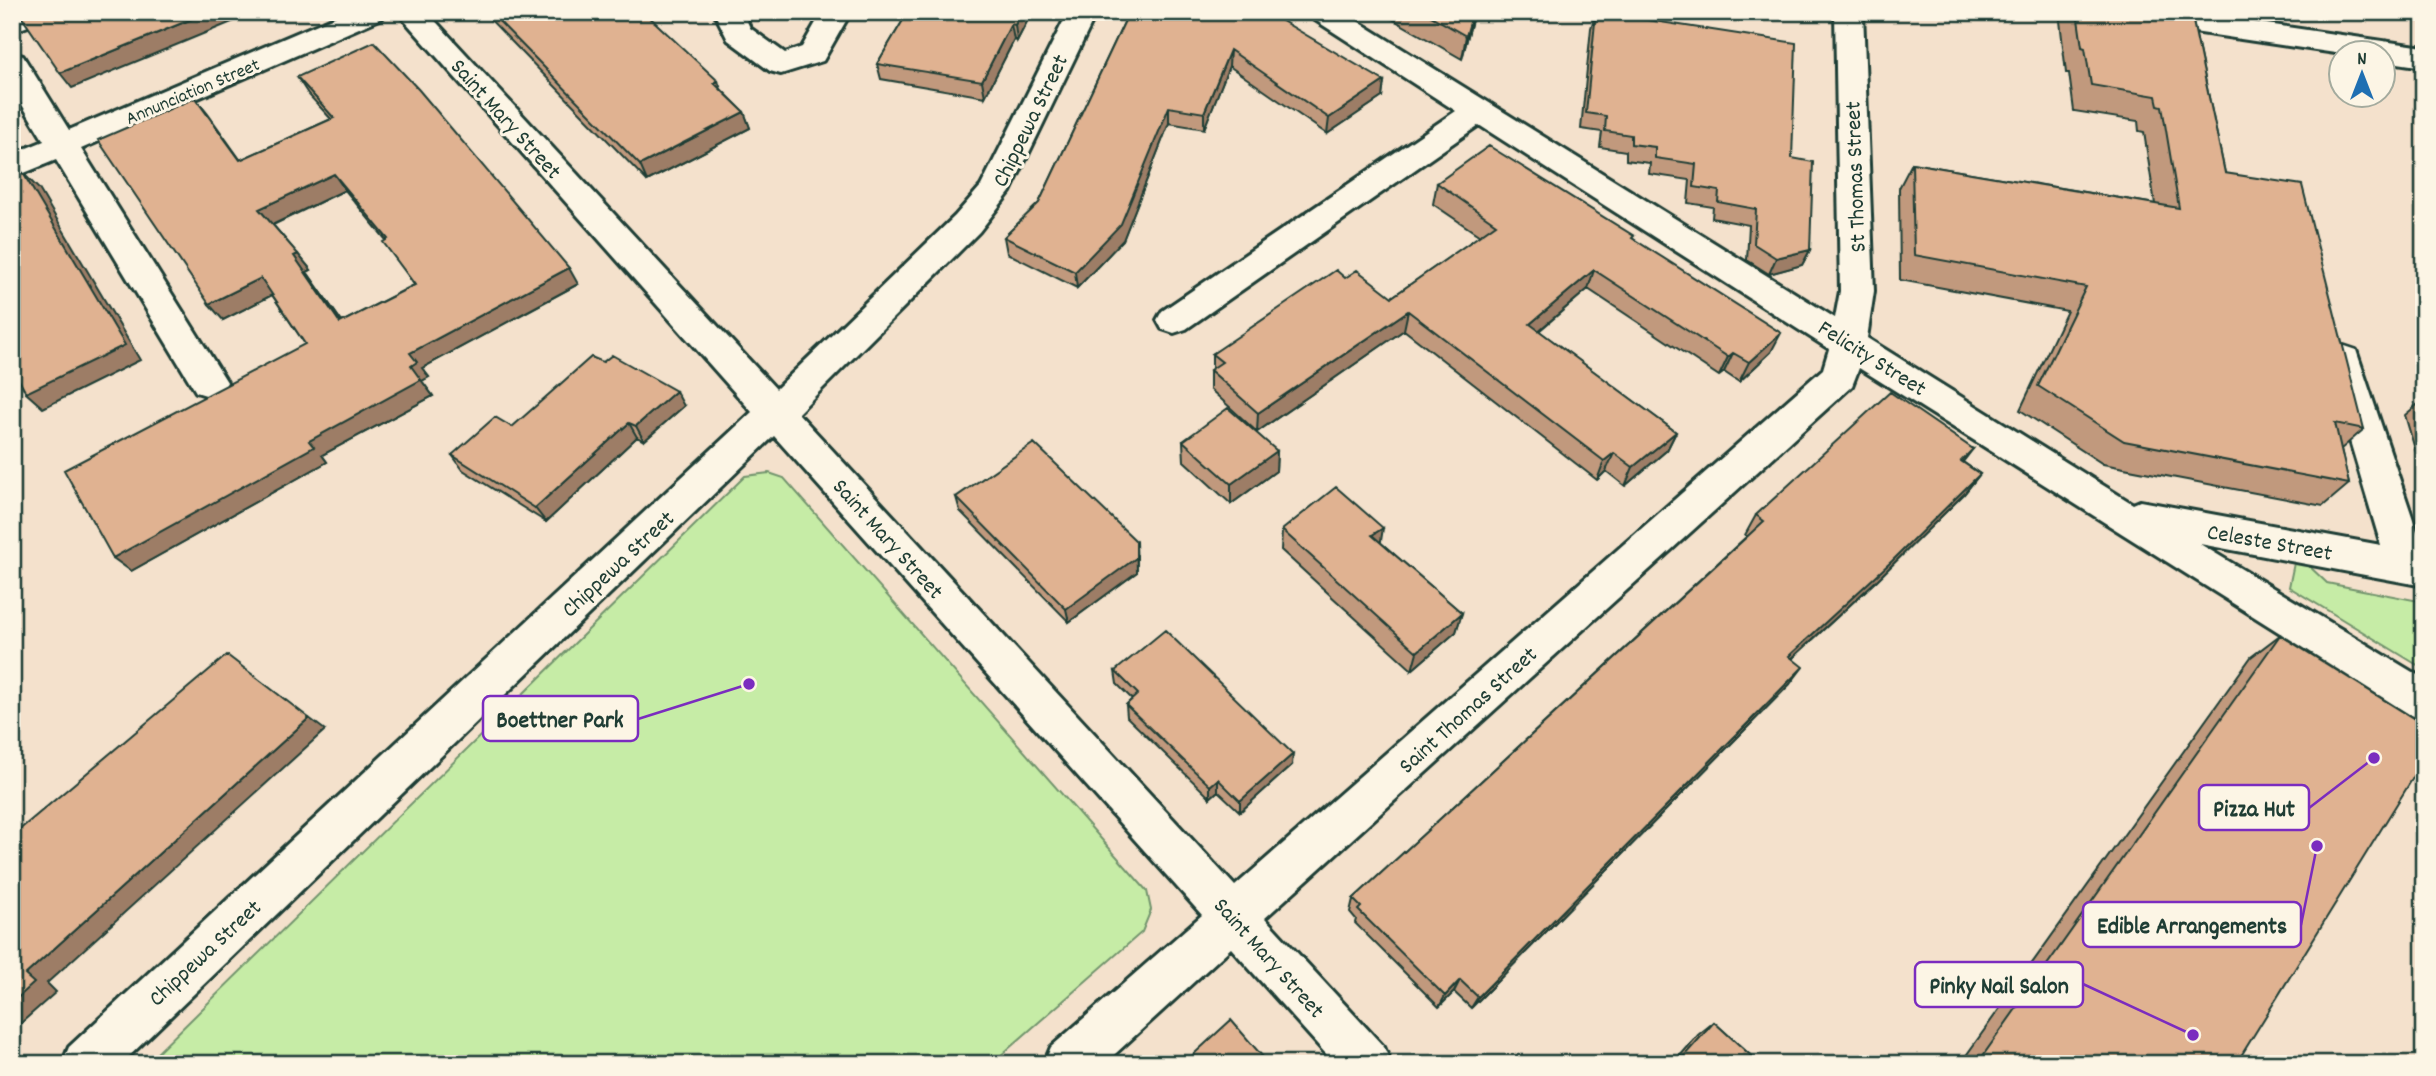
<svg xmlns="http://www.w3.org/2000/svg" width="2436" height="1076" font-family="Dekko,sans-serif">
<rect width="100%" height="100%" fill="#f4e1cc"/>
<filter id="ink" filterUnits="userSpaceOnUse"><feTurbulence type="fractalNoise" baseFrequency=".0143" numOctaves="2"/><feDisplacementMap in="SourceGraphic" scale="14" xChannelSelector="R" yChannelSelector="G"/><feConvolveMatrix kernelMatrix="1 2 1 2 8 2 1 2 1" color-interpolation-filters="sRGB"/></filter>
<g filter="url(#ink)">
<path fill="#c6eca6" stroke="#72946d" stroke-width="2" d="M769 473 784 478 1147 891 1151 910 1142 932 991 1064H146L745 476Z
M2294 563 2308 565 2327 583 2424 602V669L2289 587Z"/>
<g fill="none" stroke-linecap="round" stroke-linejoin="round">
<g stroke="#1f3d34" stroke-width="6">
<path id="minor" d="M12 12H54L50 18 12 32Z
M346 12H386L382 18 81 149 227 382 222 392 209 396 196 392 56 160 12 178V154L44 141 12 88V53L23 56 69 130Z
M397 12H427L776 389 955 216 981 186 1068 12H1097L1010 192 979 232 798 413 1235 886 1823 369 1829 349 1479 125 1186 329 1174 333 1162 329 1157 320 1162 311 1456 111 1312 18 1308 12H1343L1835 318 1840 291 1835 12H1863L1874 291 1867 338 2133 504 2140 501 2381 545 2326 360 2332 350 2344 346 2356 350 2424 552V586L2200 544 2424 679V720L2409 714 1859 368 1852 386 1265 918 1384 1047 1391 1064H1335L1231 948 1104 1064H1044L1051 1047 1202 915 774 436 121 1064H62L69 1047 752 412Z
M714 12H743L750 28 785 53 802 47 822 12H851L823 61 781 74 770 71 728 40Z
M2106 12H2184L2424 47V67L2384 61V52L2342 54 2120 21 2110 18Z"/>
</g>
<use href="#minor" fill="#fcf5e5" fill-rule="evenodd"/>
</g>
<path fill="#c1997d" stroke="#1f3d34" stroke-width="2" fill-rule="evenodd" d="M483 12H644L744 112 750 128 647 181Z
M908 12H1032L1017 41 1014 40 985 97 881 79 877 64Z
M1129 12 1384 81 1382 97 1327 134 1229 66 1204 129 1169 123 1123 240 1077 288 1007 253 1004 237 1039 203Z
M1380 12H1474L1462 59Z
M1596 12 1792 158 1810 250 1802 265 1769 274 1747 260 1749 225 1712 218 1713 207 1688 203 1690 180 1649 174 1650 163 1626 160V151L1600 147 1602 132 1581 129 1591 28Z
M2059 12H2191L2225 173 2364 429 2341 449 2349 484 2323 506 2103 464 2020 410 2067 311 1900 280 1899 188 1912 163 2155 204 2144 132 2139 131 2138 121 2074 111 2069 73H2066Z
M297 77 578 284 422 368 429 377 422 381 433 396 322 455 327 462 131 571 305 344 272 295 223 320 195 98 240 160 331 119 308 94ZM345 190 386 240 414 285 342 322 307 272 311 270 273 225Z
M1437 183 1633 239 1771 352 1739 382 1724 372 1719 376 1588 289 1539 331 1676 432 1667 450 1625 486 1606 471 1597 480 1404 330 1257 432 1210 389V370L1212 369V354L1345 278 1392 297 1480 236 1433 204Z
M2424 399V480L2405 415Z
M684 406 644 441 637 437 546 522 463 470 452 455 512 427Z
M1183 441 1277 451 1276 471 1231 504 1184 461Z
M1973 449 1963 462 1980 474 1964 494 1877 580 1793 658 1790 684 1471 1008 1454 992 1439 1007 1355 923 1356 919 1350 912 1353 899 1747 536 1745 535 1756 515Z
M956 497 1137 555V572L1069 622 960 511Z
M1282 530 1380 542 1462 613 1456 632 1412 670 1281 550Z
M2280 635 2236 1064H1960L2251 657Z
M1115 671 1292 765 1240 812 1218 791 1210 798 1127 717 1126 705 1132 699 1117 684Z
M1714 1022 1760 1064H1673L1698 1035Z"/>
<path fill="#9d7d66" stroke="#1f3d34" stroke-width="2" d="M209 12H256L72 88 60 73Z
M1021 12H1032L1017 41 1015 25Z
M1473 12H1474L1462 59 1466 36Z
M1011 24 1014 40 985 97 982 81Z
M1230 50 1229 66 1204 129V113Z
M718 81 724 97 714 83Z
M1384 81 1382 97 1327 134 1329 118Z
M195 98 208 114 252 176 240 160Z
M1169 107V123L1123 240 1077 288 1075 272Z
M744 112 750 128 647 181 640 165Z
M23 173 39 189 140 360 43 408 26 393Z
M334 174 345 190 272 225 259 209Z
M1810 250 1802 265 1769 274 1776 258Z
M298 254 311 270 307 272 353 338 340 323 294 256Z
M569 268 578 284 422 368 429 377 422 381 433 396 322 455 327 462 131 571 113 558 309 441 411 366 410 353Z
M1594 270 1588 289 1524 343 1530 324Z
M261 278 274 294 223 320 209 304Z
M1408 311 1404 330 1257 432 1258 413Z
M1781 333 1771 352 1739 382 1749 362Z
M1733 353 1724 372 1719 376 1728 357Z
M676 391 684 406 644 441 636 426Z
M629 423 637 437 546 522 535 508Z
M1676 432 1667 450 1625 486 1633 467Z
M1277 451 1276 471 1231 504V484Z
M1614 453 1606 471 1597 480 1604 461Z
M1980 474 1964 494 1877 580 1776 673 1789 656Z
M1383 528 1380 547 1372 535Z
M1136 541 1137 572 1069 622 1066 609Z
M1462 613 1456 632 1412 670 1417 652Z
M1803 667 1790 684 1471 1008 1478 997Z
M309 718 325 730 47 983 56 992 12 1031V1003L25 975Z
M1293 754 1292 765 1240 812V801Z
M1218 779V791L1210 798V786Z
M1460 980 1454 992 1439 1007 1445 996Z"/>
<path fill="#e0b291" stroke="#1f3d34" stroke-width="2" fill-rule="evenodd" d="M20 12H209L60 73 19 13Z
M490 12H644L718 81 714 83 744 112 640 165Z
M908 12H1021L1015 25 1011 24 982 81 877 64Z
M1129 12H1267L1384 81 1329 118 1230 50 1204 113 1169 107 1121 224 1075 272 1004 237 1039 203Z
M1424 12H1473L1466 36Z
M1596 12 1796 43 1792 158 1813 162 1810 250 1776 258 1754 244 1756 209 1718 202 1719 191 1694 187 1696 164 1655 158V147L1631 144V135L1605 131 1606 116 1586 113Z
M2077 12H2191L2225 173 2302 185 2364 429 2335 423 2349 484 2124 441 2038 386 2086 287 1914 255 1912 163 2179 208 2162 106 2158 105 2156 96 2091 85 2085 48 2082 47Z
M374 42 419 90 569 268 410 353 417 362 411 366 421 380 309 441 314 447 113 558 64 470 305 344 261 278 209 304 98 140 195 98 240 160 334 118 297 77ZM334 174 388 239 383 242 415 285 340 323 294 256 298 254 259 209Z
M1489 146 1634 236 1632 238 1781 333 1749 362 1733 353 1728 357 1594 270 1530 324 1676 432 1633 467 1614 453 1604 461 1408 311 1258 413 1210 370 1222 362 1212 354 1336 270 1345 278 1357 270 1392 297 1496 224 1437 183Z
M23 173 125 345 26 393 12 367V178Z
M612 355 676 391 636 426 629 423 535 508 452 455 495 417 512 427 591 357 603 362Z
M1890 392 1973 449 1961 461 1980 474 1892 561 1789 656 1803 667 1478 997 1460 980 1445 996 1358 910 1361 907 1353 899 1764 521 1756 515Z
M1228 408 1277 451 1231 484 1183 441Z
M1034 443 1136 541V558L1066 609 956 497Z
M1336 487 1383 528 1372 535 1462 613 1417 652 1282 530Z
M1165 630 1293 754 1240 801 1218 779 1210 786 1126 705 1138 694 1115 671Z
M2280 635 2424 725V760L2236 1064H1977Z
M227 655 309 718 25 975 34 983 12 1003V836Z
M1231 1020 1269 1064H1183Z
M1714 1022 1760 1064H1677Z"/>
</g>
<g text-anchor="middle" stroke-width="6" stroke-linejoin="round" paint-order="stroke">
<g font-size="19" fill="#1f3d34" stroke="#fcf5e5">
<text transform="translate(192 90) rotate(-23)" y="7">Annunciation Street</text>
</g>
<g font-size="23" fill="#1f3d34" stroke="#fcf5e5">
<text transform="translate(507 118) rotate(48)" y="8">Saint Mary Street</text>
<text transform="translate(1029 120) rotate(-64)" y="8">Chippewa Street</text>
<text transform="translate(1854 177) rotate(-92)" y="8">St Thomas Street</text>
<text transform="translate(1873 357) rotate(32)" y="8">Felicity Street</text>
<text transform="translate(889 538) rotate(48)" y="8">Saint Mary Street</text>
<text transform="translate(2270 541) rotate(10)" y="8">Celeste Street</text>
<text transform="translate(617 563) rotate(-43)" y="8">Chippewa Street</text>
<text transform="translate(1467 709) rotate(-42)" y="8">Saint Thomas Street</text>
<text transform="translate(204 952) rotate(-43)" y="8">Chippewa Street</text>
<text transform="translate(1270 957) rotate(48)" y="8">Saint Mary Street</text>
</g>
</g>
<path fill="none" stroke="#7b2cbf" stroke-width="2.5" d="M749 684L638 719M2374 758L2309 808M2317 846L2301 925M2193 1035L2083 984"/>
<g fill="#7b2cbf" stroke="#fcf5e5" stroke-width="2.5">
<circle cx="749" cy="684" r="7"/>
<circle cx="2374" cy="758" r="7"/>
<circle cx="2317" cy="846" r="7"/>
<circle cx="2193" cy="1035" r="7"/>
</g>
<g fill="#fcf5e5" stroke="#7b2cbf" stroke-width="2.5">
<rect x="483" y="696" width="155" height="45" rx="7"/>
<rect x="2199" y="785" width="110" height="45" rx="7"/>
<rect x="2083" y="902" width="218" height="45" rx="7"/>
<rect x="1915" y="962" width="168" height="45" rx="7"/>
</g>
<g font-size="24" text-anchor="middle" font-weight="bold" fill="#1f3d34">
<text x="560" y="727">Boettner Park</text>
<text x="2254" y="816">Pizza Hut</text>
<text x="2192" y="933">Edible Arrangements</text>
<text x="1999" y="993">Pinky Nail Salon</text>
</g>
<rect width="2436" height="1076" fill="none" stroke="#fcf5e5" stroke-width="42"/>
<rect x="21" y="21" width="2394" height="1034" fill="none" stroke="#1f3d34" stroke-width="2.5" filter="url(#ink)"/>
<g transform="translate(2362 74)"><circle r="33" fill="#fcf5e5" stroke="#a4ab9e" stroke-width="2"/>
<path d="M0-5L12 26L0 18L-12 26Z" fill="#1f6fb2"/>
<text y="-10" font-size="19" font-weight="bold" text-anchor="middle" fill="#1f3d34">N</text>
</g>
</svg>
